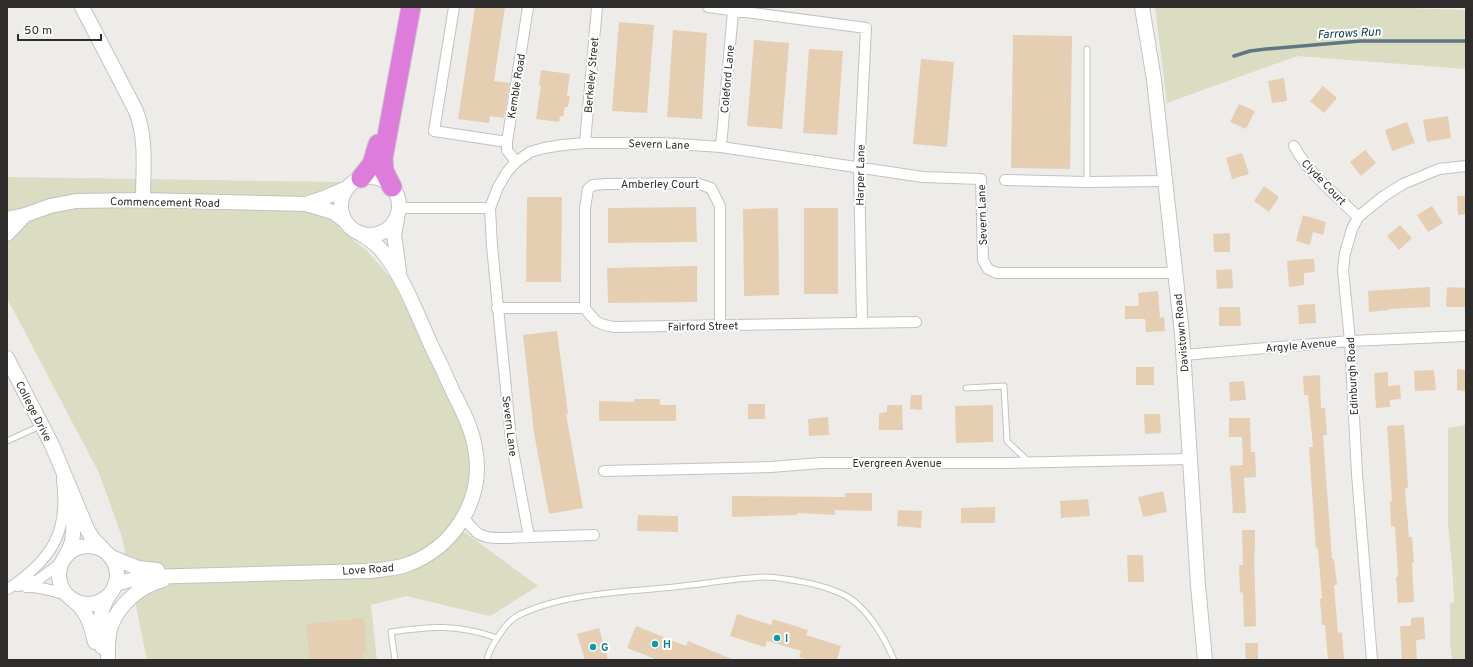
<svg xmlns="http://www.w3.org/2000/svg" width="1473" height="667" font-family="Overpass,sans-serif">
<rect width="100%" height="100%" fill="#eeece9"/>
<path fill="#daddc1" d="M1155 7H1382L1466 10V69L1297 56 1167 103Z
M7 177 345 182 339 228 367 251 391 278 451 395 471 453 470 482 455 525 538 586 490 616 406 596 371 605 377 660H147L122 537 99 473 7 298Z
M1466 425V660H1452L1450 641V603L1454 602 1452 564 1448 526V428Z"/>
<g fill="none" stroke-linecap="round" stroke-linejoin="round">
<path stroke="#607783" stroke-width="3.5" d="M1234 56 1250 51 1266 49 1360 41H1466"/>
</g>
<path fill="#e6ceb3" d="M475 7H505L494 81 510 83 504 118 490 116 489 123 458 119Z
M619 22 654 25 647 113 612 111Z
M673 30 707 33 702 119 667 117Z
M1013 35 1072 36 1070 169 1011 168Z
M754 40 789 43 782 129 747 126Z
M809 49 843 51 837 135 803 133Z
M921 59 954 62 947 147 913 144Z
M541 70 570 74 567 96H570L568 107H565L563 117 560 116 559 122 536 119 541 86 539 85Z
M1284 78 1287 101 1272 103 1268 81Z
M1323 86 1337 98 1324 113 1310 101Z
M1239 104 1255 111 1246 129 1230 122Z
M1448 116 1451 138 1427 142 1423 120Z
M1407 122 1415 143 1392 151 1385 130Z
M1365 150 1376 163 1361 176 1350 162Z
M1242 153 1249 174 1232 179 1226 158Z
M1264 186 1279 197 1269 212 1254 201Z
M1457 196H1466V214L1458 215Z
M527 197H562L561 282H526Z
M1432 206 1443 223 1428 232 1417 215Z
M696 207 697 242 608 243V208Z
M778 208 779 295 744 296 743 209Z
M804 208H838V294H804Z
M1303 215 1326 222 1323 235 1313 232 1310 245 1296 241Z
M1400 225 1412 238 1399 250 1387 236Z
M1230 233V252H1214L1213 234Z
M1305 259H1314L1315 272 1304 273V285L1289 287 1287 261Z
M697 266V302L608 303 607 268Z
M1232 269 1233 288 1217 289 1216 270Z
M1430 287V307L1389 309V310L1369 312 1368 291Z
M1447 287 1466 288V307H1446Z
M1158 291 1160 318 1164 317 1165 331 1146 332 1145 319H1125V306H1139L1138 293Z
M1315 304 1316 323 1299 324 1298 305Z
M1219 307H1240L1241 326H1219Z
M557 331 568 414H566L583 508 549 514 534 433 523 335Z
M1136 367H1154V385H1136Z
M1457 369 1466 370V391L1457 390Z
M1434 370 1436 390 1415 391 1414 371Z
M1388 372V386L1400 385 1401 399 1390 400V407L1376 408 1374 373Z
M1320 375 1321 408H1325L1327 435H1323L1332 559H1334L1337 585H1334L1338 633 1342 632 1344 659 1334 660H1328L1325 625H1322L1320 599 1322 598 1318 548 1316 549 1309 447H1313L1308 395H1304L1303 376Z
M1244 381 1246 400 1230 401 1229 382Z
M911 395H922V410L910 409Z
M634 399H660V405H676V421H599V401L634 402Z
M748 404H765V419H748Z
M887 405H902L903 430H879V413L887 412Z
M993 405V442L956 443 955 406Z
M1144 414H1160L1161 433 1145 434Z
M828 417 829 435 809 436 808 419Z
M1229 418H1250L1251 452H1255L1256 477 1244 478 1246 513H1233L1230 466 1243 465 1242 437H1229Z
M1404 425 1408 488H1405L1409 537H1412L1414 562 1412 563 1414 602 1398 603 1396 577H1398L1395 526 1391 527 1390 501H1392L1387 426Z
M1163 491 1167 512 1143 517 1138 497Z
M845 493H872V511L835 510V515L797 513V515L732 517V496L845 497Z
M1088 499 1090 516 1061 518 1060 501Z
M995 507V523H961V508Z
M898 510 922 511 921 528 897 526Z
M638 515 678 516V532L637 531Z
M1242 530H1255V551H1254L1256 626 1244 627 1243 592 1240 593 1239 565H1243Z
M1127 555H1143L1144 582H1128Z
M737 614 771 625 773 619 808 630 806 635 841 646 837 660H809L799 657 801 651 767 641 765 647 730 636Z
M1424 617 1425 639 1416 640 1417 660H1402L1400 626H1411V618Z
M364 618 367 653H362L363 660H310L306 624Z
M636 626 686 646 688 641 734 660H658L627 648Z
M599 628 608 660H585L577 634Z
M1245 643H1258V660H1246Z"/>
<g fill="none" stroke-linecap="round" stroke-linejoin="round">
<g stroke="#c4c2bf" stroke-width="7">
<path id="lane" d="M1087 182V49
M966 388 1004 386 1007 441 1029 462
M7 441 40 426
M395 660 391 632C431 626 458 624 497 638
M487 660C489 648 506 622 517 616 562 593 624 592 674 587 705 584 736 578 767 577 773 577 779 578 785 579 805 582 822 585 840 593 865 603 884 636 894 660"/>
</g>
<g stroke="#c4c2bf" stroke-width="12">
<path id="street" d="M454 7 434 131 507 142
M708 7 866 28 859 168 862 322
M585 143 597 7
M1294 146C1309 174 1335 194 1358 217
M721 147 733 11
M516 162 507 150V142L528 7
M1005 180 1087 182 1165 181
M399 208H490
M497 308H585C595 322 597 324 614 327L916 322
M585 308V209L588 189 593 185 607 184 696 183 711 188 720 206V325
M1184 355 1350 341 1466 336
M604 471 771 467 821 463H1008L1190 459
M464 518C469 524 473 530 479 534 491 541 515 537 529 537L511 440 492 246 490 208 498 187 507 172 516 162 530 152 544 148 563 145 585 143H662L721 147 923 177 981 179 983 260 988 269 997 273H1176
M529 537 594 535
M18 586 38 580 62 562
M26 587C40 586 53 591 67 595
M8 589C52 559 69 533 62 479
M1372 660 1357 474 1350 341 1343 270 1345 253 1352 229 1358 217 1384 196 1403 184 1439 169 1466 166"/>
</g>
<g stroke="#c4c2bf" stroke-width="16">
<path id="secondary" d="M82 7 136 111C147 139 143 171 143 200
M1142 7 1154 80 1182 334 1198 585 1205 660
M341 206a29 29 0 1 1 58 0a29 29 0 1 1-58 0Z
M306 204 324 198 347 188
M7 219 25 215 50 206 76 201 143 200 306 204 333 212 345 221
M397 219 394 235 399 271
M7 234 25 215
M7 358 52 445 88 531 93 539 104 550
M59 575a29 29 0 1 1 58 0a29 29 0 1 1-58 0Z
M66 555C77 538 73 521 70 502
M111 557 138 568 157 570
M115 584 143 577 370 571C382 569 394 569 406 565 454 548 485 499 475 448 472 429 463 411 454 394 447 378 439 361 431 345 417 314 404 278 382 251 377 244 369 239 361 234
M73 600C87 611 91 625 95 642
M102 647C99 628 98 611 110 594
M108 660C108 649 107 637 111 626 119 604 140 586 163 580"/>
</g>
<g stroke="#c9c8c8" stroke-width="21">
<path id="highway" d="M361 178 372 164 378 144
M392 187 384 171 383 158 411 7"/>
</g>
<use href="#lane" stroke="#fff" stroke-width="5"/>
<use href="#street" stroke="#fff" stroke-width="10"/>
<use href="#secondary" stroke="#fff" stroke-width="14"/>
<use href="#highway" stroke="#dd7cdb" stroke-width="19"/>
</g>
<g fill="#0f9aa8" stroke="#fff" stroke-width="1.5">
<circle cx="777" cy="638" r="4"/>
<circle cx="655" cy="644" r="4"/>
<circle cx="593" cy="647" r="4"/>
</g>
<g text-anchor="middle" stroke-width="4" stroke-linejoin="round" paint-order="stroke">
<g font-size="11" fill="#2e2d2c" stroke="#fff">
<text transform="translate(591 75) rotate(-85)" y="4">Berkeley Street</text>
<text transform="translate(727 79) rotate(-85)" y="4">Coleford Lane</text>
<text transform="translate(516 86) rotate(-81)" y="4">Kemble Road</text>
<text transform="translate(659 144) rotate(2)" y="4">Severn Lane</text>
<text transform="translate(860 175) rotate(-89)" y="4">Harper Lane</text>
<text transform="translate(1324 182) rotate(46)" y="4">Clyde Court</text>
<text x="660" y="188">Amberley Court</text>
<text transform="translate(165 202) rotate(1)" y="4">Commencement Road</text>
<text transform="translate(982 215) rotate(-92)" y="4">Severn Lane</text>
<text transform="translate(703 326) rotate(-1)" y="4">Fairford Street</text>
<text transform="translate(1181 333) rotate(-95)" y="4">Davistown Road</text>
<text transform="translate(1301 345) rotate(-5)" y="4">Argyle Avenue</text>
<text transform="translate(1352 376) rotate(-93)" y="4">Edinburgh Road</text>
<text transform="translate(34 411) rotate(63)" y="4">College Drive</text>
<text transform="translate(510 426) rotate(83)" y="4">Severn Lane</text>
<text x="897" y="467">Evergreen Avenue</text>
<text transform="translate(368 569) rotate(-4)" y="4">Love Road</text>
</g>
<g font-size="11" font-weight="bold" fill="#0d838f" stroke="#fff" text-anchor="start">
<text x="785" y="642">I</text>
<text x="663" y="648">H</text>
<text x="601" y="651">G</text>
</g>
<g font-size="12" font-style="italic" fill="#124255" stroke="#fff">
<text transform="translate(1349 33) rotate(-3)" y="4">Farrows Run</text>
</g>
</g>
<rect width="1473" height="667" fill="none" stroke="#2e2d2c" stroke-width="16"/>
<path d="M18 34v6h83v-6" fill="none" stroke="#2e2d2c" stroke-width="2"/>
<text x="24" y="34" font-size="12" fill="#2e2d2c" stroke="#ffffff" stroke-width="3" paint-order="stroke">50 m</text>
</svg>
